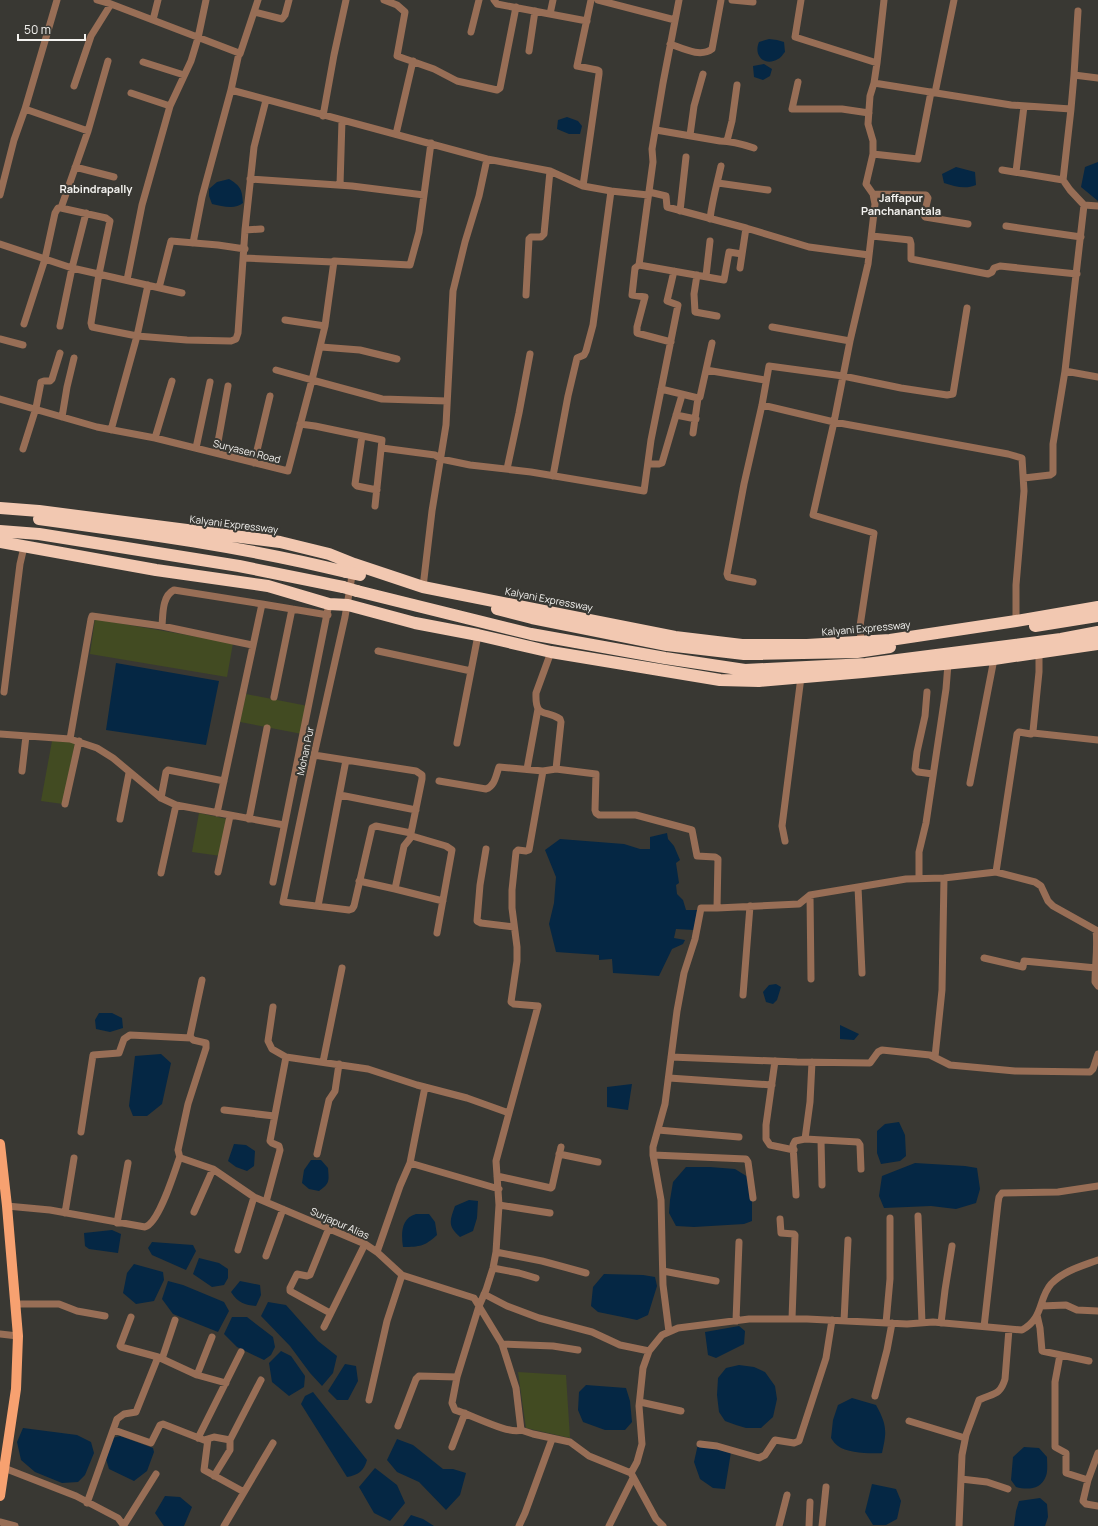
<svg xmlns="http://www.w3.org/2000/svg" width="1098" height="1526" font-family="Manrope,sans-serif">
<rect width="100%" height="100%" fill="#393833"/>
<path fill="#424b22" d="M95 619 233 643 227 677 90 654Z
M246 694 308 706 302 734 240 722Z
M52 741 75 742 63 804 41 801Z
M199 813 227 819 221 856 192 852Z
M518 1372 566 1375 570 1438 526 1428Z"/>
<path fill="#052744" d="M769 39 777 40 784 42 785 52C783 54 781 58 778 59 765 67 753 56 759 42Z
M764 64 772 69 770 76 763 80 754 77 753 66Z
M567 117 578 121 582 126 580 134H569L557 129 558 120Z
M1098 162V201L1081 187 1085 167Z
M956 167 975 172 976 185C965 190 954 186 944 183L942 174Z
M229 179C241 186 242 190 243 203 235 210 222 206 212 204L209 196V189L217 182Z
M116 663 219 681 206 745 106 730Z
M667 833 668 839 674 846 680 860 676 863 679 883 676 885 677 894 683 900 686 910H697L694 930 676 929 674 938 685 940 683 944 672 949 659 976 613 973 612 959 599 960V955L556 952 549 924 554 903 556 877 545 850 560 839 624 844 640 849H650V837Z
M776 984 781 987 777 1000 773 1004 766 1002 763 992 769 985Z
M99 1013H112L122 1018 123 1028 110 1032 96 1029 95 1020Z
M840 1025 859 1034 854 1040 840 1039Z
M161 1054 171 1063 162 1104 147 1116H133L129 1106 135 1056Z
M632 1084 628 1110 607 1107V1087Z
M899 1122 905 1135 906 1156 900 1161 881 1164 877 1153V1131L885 1124Z
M234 1144 246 1145 255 1151 254 1166 247 1171 236 1167 228 1161Z
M311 1160H321L328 1168C329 1181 330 1183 319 1191L309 1189 302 1183 304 1170Z
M915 1163 965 1166 977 1168 980 1189 976 1203 956 1209 931 1206 884 1208 879 1196 882 1176Z
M686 1167H710L735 1169 748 1177 752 1199V1221L744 1224 694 1227 676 1226 669 1213 670 1200 673 1182Z
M469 1200 478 1201 477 1218 473 1231 460 1237C447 1226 450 1220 455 1206Z
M416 1214H429L435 1222 437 1235C425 1246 420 1247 403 1247 401 1234 401 1218 416 1214Z
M112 1230 121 1234 118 1253 89 1249 85 1246 84 1233Z
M152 1242 193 1245 196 1251 186 1270 152 1255 148 1248Z
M199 1258 219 1263 228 1269V1278L224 1285 212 1287 193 1274Z
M134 1264 163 1272 164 1280 154 1301 136 1304 123 1293 127 1273Z
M604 1274 643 1275 655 1277 657 1286 648 1315 637 1320 598 1312 591 1306 593 1287Z
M168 1281 183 1285 224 1302 229 1311 218 1332 173 1314 162 1299Z
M240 1281 260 1285 261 1295 256 1306C245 1305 238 1303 231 1292Z
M268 1302 286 1305 318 1341 337 1356 333 1373 322 1386 310 1373 290 1346 261 1316Z
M232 1317H247L273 1337 275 1347 271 1355 264 1360 237 1347 224 1334Z
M739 1326 745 1331 744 1344 716 1358 708 1355 705 1332Z
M281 1351 291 1356 305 1376 304 1387 289 1396 272 1382 269 1363Z
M345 1364 356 1366 358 1381 348 1400H337L328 1391Z
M739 1365 754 1367 765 1372 775 1386 777 1399 773 1417 761 1428H746L736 1425 725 1421 719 1412 717 1395 718 1378 726 1368Z
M586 1385 626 1388 630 1401 632 1422 625 1430H605L583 1422 578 1410 579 1392Z
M313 1392 367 1460C364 1471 358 1475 347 1477L301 1404 305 1396Z
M852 1398 876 1405C887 1425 887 1431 882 1453 871 1454 847 1453 838 1446 835 1444 833 1441 831 1438L833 1420 838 1405Z
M23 1428 77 1435 91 1442 94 1453 85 1475 78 1482 62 1483 35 1472 21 1460 17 1442Z
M120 1436 153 1448 154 1452 147 1471 134 1481 109 1469 106 1459 113 1438Z
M397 1439 413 1445 443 1469H453L466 1473 460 1495 446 1510 419 1482 397 1472 387 1460Z
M698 1444 731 1452 725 1489 713 1488 700 1479 694 1462Z
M1024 1447 1039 1448 1047 1457C1047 1462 1048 1471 1046 1476 1041 1490 1027 1490 1016 1487L1011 1480 1013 1457Z
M375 1468 397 1485 405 1503 390 1521 374 1513 359 1487Z
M872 1484 896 1489 901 1501 897 1519 886 1525H873L865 1512Z
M165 1496 180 1497 192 1507 184 1526H164L155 1513Z
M1040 1498 1047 1504 1048 1517 1045 1526H1014L1016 1511 1019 1501Z
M411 1515 423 1519 434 1526H403Z"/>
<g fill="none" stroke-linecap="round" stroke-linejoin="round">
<path stroke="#986e56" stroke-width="7" d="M97 0 111 4 239 53 231 90 487 159 550 171 583 186 611 191 593 325 586 351 584 355 577 358 568 396 553 476
M384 0 397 5 405 12 397 56 434 69 457 81 497 90 500 88 516 7
M494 0 497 4 587 21
M598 0 675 20
M732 0 753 2
M801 0 795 37 877 63
M254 12 282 19 285 15 289 0
M550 14 553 0
M153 20 158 0
M471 32 479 0
M670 44C682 48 700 58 712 49L721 0
M529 51 535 11
M240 54 258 0
M143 62 184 75
M1074 75 1098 78
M798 82 792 109H842L869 113
M874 83 1011 105 1071 109 1063 180 1070 190 1084 205 1098 206
M74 86 91 36 111 4
M131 93 170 106
M935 93 954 0
M25 109 88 131
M1071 109 1074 75 1078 11
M323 116 334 55 346 0
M656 130 720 141C732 141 742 144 754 148
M396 134 413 61
M690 135 694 106 703 74
M727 141 732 121 737 85
M873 154 918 159 931 92
M75 167 114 177
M1002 170 1063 180
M1016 172 1024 106
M250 179 352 186 424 195
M718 183 768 190
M340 185 342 120
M583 186 599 74V71L597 70 577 66 591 0
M611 191 648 195 649 192 666 196 667 207 746 228 809 247 869 255
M873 194 926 195 928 198 924 215 925 217 968 224
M0 195 14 140 25 109 57 0
M1084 205 1065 371 1098 377
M61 208 88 131 108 61
M680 211 686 157
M710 219C712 201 717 184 721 166
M1006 226 1081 237
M245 230 261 229
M872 236 910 240 911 244V259L988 274 992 272 994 268 1000 266 1077 274
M193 243 202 197 231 90
M0 244 72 268 182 293
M244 258 333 262
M639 265 724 280 729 252 742 254
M740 268 746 228
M697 275 694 294 695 312 717 316
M706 276 710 241
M127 280 142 205 170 106 191 61 198 38 206 0
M159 288 171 241 218 245 245 249
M526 295 529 239 531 237H541L544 234 550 171
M285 320 325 326
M24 324 45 259 55 213 58 208H61L106 218 110 221 99 274 91 323 92 327 137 336 187 340 231 341 236 339 238 333 245 230 254 147 266 100
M60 326 72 268 86 213
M772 327 850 341
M0 339 23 345
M671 342 637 333V327L645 297 632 295 635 268 639 265 653 162 652 149 663 83 679 0
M321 347 360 350 397 359
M276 370 312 380 325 326 334 261 410 265 419 232 431 143
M706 370 712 343
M661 389 698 398 700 397 706 370 765 380
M0 399 97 427 155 438 288 471 312 380 382 399 447 401
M762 405 834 422 1008 454 1022 458 1024 491 1016 585V621
M676 415 696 419
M62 417 67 387 74 358
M300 424 315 426 382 440 375 506
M111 430 137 336 148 285
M693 433 698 398
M362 436 355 484 357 486 377 490
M155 438 172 381
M196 448 210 382
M382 448 435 455 441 459 470 465 531 472 644 491 651 440 678 305 667 301 674 271
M23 449 36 408 41 382 44 381H50L52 379 60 353
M216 453 228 386
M254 463 270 396
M648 464H659L662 463 682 395
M507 469 519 413 530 354
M1024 478 1050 475 1053 473V444L1065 371
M353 570 345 617 314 755 283 902 349 910 352 909 354 906 372 828 376 826 411 833
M753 582 728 577 727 574 744 484 762 405 769 366 843 376 901 388 947 395 953 394 967 308
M423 587 432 511 446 425 453 291 465 242 479 196 487 159
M162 626C163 614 162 596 174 590L262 604
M861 642 860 626 874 533 813 515 834 422 850 341 868 264 875 204 873 194 866 184 873 154V141L868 124 870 96 874 83 877 63 884 0
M378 651 471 671
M551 652 536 693C535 719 545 709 560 719L561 722 556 769
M4 692 20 564 24 547
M927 692 925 716 917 752 915 769 918 772 933 774
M274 697 292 609
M1033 733 1098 740
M0 734 70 739 97 748 113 758 161 798 176 805 284 825
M70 739 91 619 92 616 162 626 252 645
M457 743 478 635
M314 755 416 771 422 775V779L411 833 412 836 446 846 452 850 437 933
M527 769 538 709
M22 771 26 736
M439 781 486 789C495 786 496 775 499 767L543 771
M970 783 994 659
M340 795 416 810
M161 798 166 772 168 770 224 781
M65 804 79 741
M217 813 262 604 328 615
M120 819 129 773
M249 819 267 728
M785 841 782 826 801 677
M486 849 480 885 477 921 481 923 514 927
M218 872 230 816
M996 872 1017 734 1019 732 1031 734 1033 731 1039 672V652
M161 873 176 805
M919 878V852L926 823 946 689 948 664
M359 881 395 889 404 846 412 836
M273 882 329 604
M858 887 862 973
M395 889 443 901
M810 895 811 979
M318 906 346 760
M984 958 1023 967 1024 961 1096 968
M743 995 750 906
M273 1007 268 1041 272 1049 286 1057 368 1069 417 1085 467 1098 509 1113
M671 1057 797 1062 870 1063 878 1052 882 1050 930 1055 950 1065 1015 1071 1090 1072 1093 1069 1098 1054
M935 1057 942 990 944 878
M775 1061 766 1125V1139L770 1145 794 1150
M323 1062 342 968
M669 1078 772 1085
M425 1087 410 1163 499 1189
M224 1110 274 1116
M658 1130 739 1137
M81 1132 93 1055 119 1053 124 1039 130 1035 191 1038
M805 1139 810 1102 812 1062
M821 1140 822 1185
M317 1154 329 1100 335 1091 339 1064
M559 1154 598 1162
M653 1155 746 1159 748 1162 753 1198
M180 1158 178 1150 188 1104 206 1048V1043L193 1040 190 1036 202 980
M497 1176 551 1188 552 1187 561 1147
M796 1195 793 1145 795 1141 805 1139 858 1142 860 1145 861 1169
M266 1202 280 1150 279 1146 272 1143 270 1141 286 1057
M499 1205 550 1213
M7 1206 50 1210 145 1227C159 1223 174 1173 179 1159L181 1158 213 1169 254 1197 365 1244 377 1252 402 1275 474 1298 502 1344 516 1388 521 1430 533 1434 570 1442 589 1456 631 1473
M194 1212 213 1169
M65 1213 74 1158
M918 1216 922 1323
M780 1219 781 1233 794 1234 795 1235 792 1319
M117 1223 128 1163
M329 1228 310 1275 307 1276 297 1274 290 1288V1291L330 1313
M238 1250 254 1197
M377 1252 400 1186 410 1163
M496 1252 542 1261 586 1273
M266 1256 283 1209
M493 1268 519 1273 536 1278
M663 1271 716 1281
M484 1294 507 1306 539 1318 592 1332 620 1345 649 1351
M17 1304H59L77 1311 105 1316
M1041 1306 1066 1305 1077 1310 1098 1311
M1037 1315 1040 1328 1042 1351 1089 1361
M131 1317 120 1346 121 1347 158 1357 197 1375 226 1383
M736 1321 739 1242
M844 1321 848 1240
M886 1323 890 1279V1218
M941 1323 945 1290 952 1246
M324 1327 365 1244
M984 1327 998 1203 999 1197 1002 1193 1058 1192 1098 1186
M669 1332 663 1285 661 1200 653 1155V1147L665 1104 677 1011 684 973 695 939 701 908H717
M0 1334 18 1336
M502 1344 553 1346 578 1350
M1060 1355 1055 1382V1447L1066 1453V1473L1088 1480
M162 1359 175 1320
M197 1375 212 1337
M457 1377 452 1403 455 1410C470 1414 509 1435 521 1430
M875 1396 887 1350 892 1323
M369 1400 387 1321 402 1275
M640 1402 681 1411
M909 1421 965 1438
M398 1426 416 1379 419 1376 457 1377 479 1306 486 1290 493 1268 496 1252 499 1205 496 1161 538 1006 514 1004 511 1002 517 961V947L512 908V890L516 852 518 850 526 851 529 850 543 771 556 769 596 774 595 810 596 813 599 815H636L692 830 697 856 715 857 718 859 717 908 799 904 810 895 906 879 944 878 996 872 1035 882 1041 886 1048 901 1053 906 1096 930C1098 947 1095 965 1095 982L1098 986
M114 1430 151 1443 160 1425 163 1424 204 1440 214 1437 230 1440 261 1380
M198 1438 241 1352
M208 1439 204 1470 244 1492
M700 1444 717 1446 759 1458 765 1455 775 1440 794 1443 799 1441 826 1358 832 1320
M452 1447 465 1413
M1098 1453 1088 1480 1083 1501 1086 1504 1098 1506
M4 1468 76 1496 118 1518 124 1526
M631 1473 637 1462 642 1444 639 1406 643 1368 649 1351 662 1335 678 1328 749 1319H807L907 1324 933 1322 1022 1330C1044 1318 1038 1299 1051 1284 1063 1271 1082 1266 1098 1260
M631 1473 656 1519 663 1526
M214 1476 230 1450V1440
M961 1479 987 1482 1008 1489
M87 1503 117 1419 124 1414 136 1412 158 1357
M0 1522 15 1526
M124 1525 156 1474
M224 1526 273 1443
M519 1526 525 1513 552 1439
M609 1526 633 1478
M779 1526 787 1495
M809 1526 810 1502
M822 1526 826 1487
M959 1526 962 1455 966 1435 979 1400C993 1393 1000 1396 1005 1379L1009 1329"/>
<path stroke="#f7a170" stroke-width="10" d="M0 1144 7 1206 18 1336 16 1389 0 1496"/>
<path stroke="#f2c8b1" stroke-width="12" d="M0 508 39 511 280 542 329 554 354 564 423 587 675 637 742 645H807L890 640 1016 621 1098 607
M39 519C142 533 245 547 346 572
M0 531 39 534 239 566 343 587
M0 542 156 570 268 586 329 604 348 605 415 623 478 635 551 652 720 680 759 681 863 672 994 659 1098 644
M357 591 531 634 665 658 745 670 866 664 1061 639 1098 632
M497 609 532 618 667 645 744 654 857 652 890 647
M1035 626 1098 616"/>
<path stroke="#f2c8b1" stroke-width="12" d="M346 572 360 575
M343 587 357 591"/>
</g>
<g text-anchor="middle" stroke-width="4" stroke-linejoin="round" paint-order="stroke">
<g font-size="10" fill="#f4f3f0" stroke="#393833">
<text transform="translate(247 451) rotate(14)" y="4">Suryasen Road</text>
<text transform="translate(234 524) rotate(7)" y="4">Kalyani Expressway</text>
<text transform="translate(549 599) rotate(11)" y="4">Kalyani Expressway</text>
<text transform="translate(866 628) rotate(-5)" y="4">Kalyani Expressway</text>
<text transform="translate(305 751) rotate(-78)" y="4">Mohan Pur</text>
<text transform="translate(340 1223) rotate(24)" y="4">Surjapur Alias</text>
</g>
<g font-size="11" font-weight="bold" fill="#f4f3f0" stroke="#393833">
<text x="96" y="193">Rabindrapally</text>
<text x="901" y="202">Jaffapur<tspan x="901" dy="13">Panchanantala</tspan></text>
</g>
</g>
<path d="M18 34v6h67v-6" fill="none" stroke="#f4f3f0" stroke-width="2"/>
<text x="24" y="34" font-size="12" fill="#f4f3f0" stroke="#393833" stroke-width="3" paint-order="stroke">50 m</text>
</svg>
